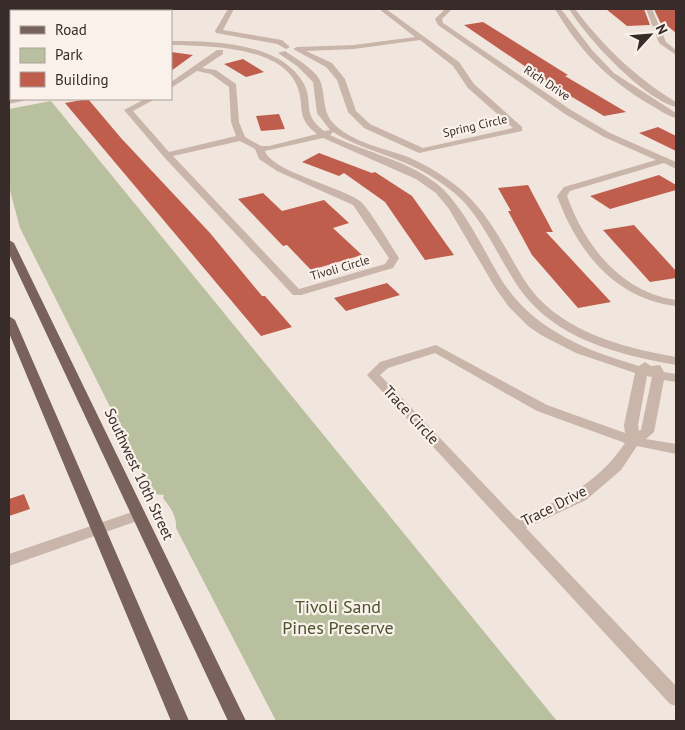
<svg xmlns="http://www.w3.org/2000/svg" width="685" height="730" font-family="'PT Sans',sans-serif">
<rect width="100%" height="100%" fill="#f1e6de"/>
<path fill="#b8c09f" d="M51 101 557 721H276L176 528C177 516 170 507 163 498L164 495 154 494 20 228 9 187V109Z"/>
<path fill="#c05e4e" d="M606 9H644L650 25 627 26Z
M654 9H676V33L665 24H661Z
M483 22 568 75 565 76 626 112 604 116 557 88 464 25Z
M171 52 193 55 171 71Z
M243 59 264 72 246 77 224 64Z
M88 99 121 138 210 233 262 296H265L292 327 261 336 65 103Z
M279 114 285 129 261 131 256 116Z
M658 127 676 136V151L639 133Z
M319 153 372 173 375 172 412 196 454 255 425 260 385 202 344 173 339 176 302 162Z
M659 175 676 185V190L610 209 590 196Z
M528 185 553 232H546L611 302 578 308 532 255 508 211H511L498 188Z
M263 193 282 211 324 200 349 223 333 228 362 255 311 270 287 245 283 246 238 199Z
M634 225 676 271V278L650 282 603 230Z
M387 283 400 295 346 311 334 298Z
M24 494 30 509 9 516V499Z"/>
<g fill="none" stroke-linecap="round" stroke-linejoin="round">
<path fill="#c9b5aa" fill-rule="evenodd" d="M140 9H146L145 11H139Z
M157 9H163L162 11H156Z
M228 9H234L223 30 282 40 290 47 286 49 277 44 216 33 215 31Z
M379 9H386L459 62 474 84 522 127V131L419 153 364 128 348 112 337 80 326 67 293 49 297 47 354 45 415 37ZM420 40 453 66 468 88 513 128 423 148 370 124 356 111 345 79 332 63 306 51 354 49Z
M445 9H452L442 19 443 23 571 110 610 133 676 162V169L664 163 570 191 567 196C585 246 621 292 676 300V306C615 299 577 251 557 196L564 187 656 160 604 137 565 114 438 25 435 19Z
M555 9H561L592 50 614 73 676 113V118C667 116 658 109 649 104 608 80 579 50 555 9Z
M569 9H575C604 47 635 77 676 102V107C642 98 587 38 569 9Z
M646 9H652L666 42 676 50V55L659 43Z
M171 41C213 41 281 42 304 84 314 104 301 113 324 131L330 130 317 113 313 82 297 66 278 53 285 51C295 58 318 71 321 83 326 100 322 112 335 125 354 143 384 148 408 157 424 164 440 173 454 184 487 209 502 243 523 278 555 330 619 347 676 357V365C611 353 547 337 512 277 495 250 483 221 460 198 444 183 423 170 403 162 379 152 355 146 333 132L330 135C366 153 413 161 443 189 468 215 483 249 501 279 532 329 584 350 639 366L645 362 651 366 660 365 664 372 676 374V382L664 380 654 432 646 439 676 444V454L637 446 621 470 586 500 526 528 676 686V706L670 704 367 375 380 362 436 345 547 405 625 433 624 425 635 373 576 353 541 335 528 326 509 307 496 289 449 209 436 193 416 179 323 138 265 151C271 171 341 187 360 201 368 207 392 247 399 258L393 268 301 295H293L164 157 124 110 145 99H155L133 111 169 152 236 136 231 122 229 87 211 74 197 71 171 88V82L217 50H223V54L202 68 216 70 236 84 239 122 245 137 261 146H269L317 134C294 116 306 108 297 86 281 46 208 46 171 45ZM240 141 255 149 259 159 277 171 353 205 389 258 385 264 299 289 173 156ZM435 353 537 411 625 443C595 487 563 498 517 519L380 375 388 368ZM647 376 652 377 641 430 639 431 638 425Z
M31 99 9 104V100Z
M138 510 143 511 145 515 143 519 9 566V554Z"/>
<path fill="#78625b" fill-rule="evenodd" d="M9 240 14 243 246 721H228L9 254Z
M9 316 15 320 189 721H171L9 333Z"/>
</g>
<g text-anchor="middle" stroke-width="4.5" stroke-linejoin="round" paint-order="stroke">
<g font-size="12" fill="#372c29" stroke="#f9f1ea">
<text transform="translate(547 83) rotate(34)" y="4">Rich Drive</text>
<text transform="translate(475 126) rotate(-13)" y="4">Spring Circle</text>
<text transform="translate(340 268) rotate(-16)" y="4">Tivoli Circle</text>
</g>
<g font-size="15" fill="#372c29" stroke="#f9f1ea">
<text transform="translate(411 415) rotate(47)" y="5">Trace Circle</text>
<text transform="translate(139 474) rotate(65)" y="5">Southwest 10th Street</text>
<text transform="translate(554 506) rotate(-27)" y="5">Trace Drive</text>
</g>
<g font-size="18" fill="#4a542e" stroke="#f9f1ea">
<text x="338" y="613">Tivoli Sand<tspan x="338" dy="21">Pines Preserve</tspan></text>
</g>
</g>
<rect width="685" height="730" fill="none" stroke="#372c29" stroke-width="20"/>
<rect x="10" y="10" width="162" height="90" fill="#f9f1ea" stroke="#aba29d"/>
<rect x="20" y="26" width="25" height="8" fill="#78625b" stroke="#aba29d"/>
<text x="55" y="35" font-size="15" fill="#372c29">Road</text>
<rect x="20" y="48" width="25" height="15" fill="#b8c09f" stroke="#aba29d"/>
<text x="55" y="60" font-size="15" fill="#372c29">Park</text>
<rect x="20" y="72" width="25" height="15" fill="#c05e4e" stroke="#aba29d"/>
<text x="55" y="85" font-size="15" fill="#372c29">Building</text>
<g transform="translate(650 35) rotate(64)" stroke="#f9f1ea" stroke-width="4" paint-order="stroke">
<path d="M0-4L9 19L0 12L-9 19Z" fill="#372c29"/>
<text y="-8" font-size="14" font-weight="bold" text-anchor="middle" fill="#372c29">N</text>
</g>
</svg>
